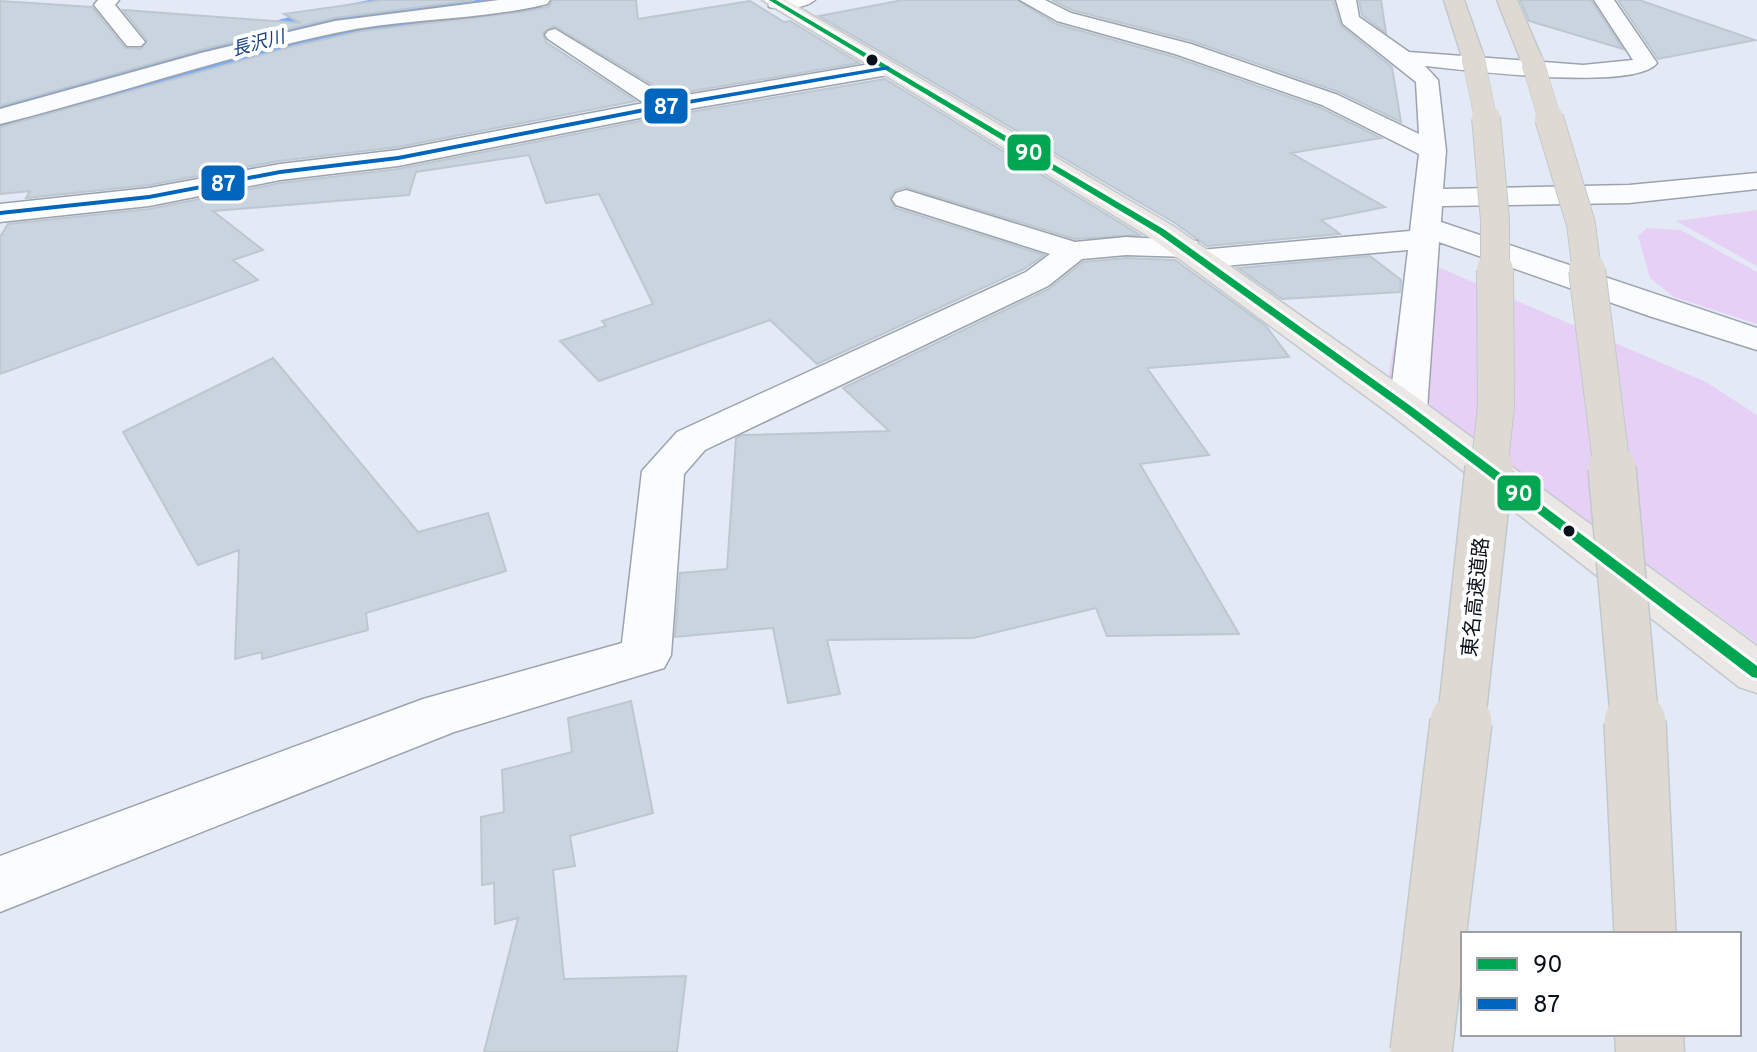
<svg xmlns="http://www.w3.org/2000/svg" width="1757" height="1052" font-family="Overpass,'Noto Sans JP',sans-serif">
<rect width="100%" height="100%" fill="#e3eaf5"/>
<path fill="#e6d0f5" d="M1757 210V266L1676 221Z
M1647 228 1681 230 1757 272V324L1674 297 1650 278 1638 236Z
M1410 255 1706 382 1757 415V643L1388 378Z"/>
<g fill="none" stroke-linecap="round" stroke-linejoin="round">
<path fill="#7daef8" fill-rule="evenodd" d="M369 0H547L539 11 521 15 369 32 332 40 0 132V92L305 13Z"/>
</g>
<path fill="#cad4de" stroke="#bdc7d0" stroke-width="2" d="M383 0H475L334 18 200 50 0 106V1L92 7 125 48 141 49 147 40 123 10 301 23 284 14Z
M553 0H636L638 19 750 1 784 22 790 21 859 63 670 95 554 26 543 33 546 42 636 101 398 147 279 161 149 185 26 198 30 191 0 194V127L294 46 362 31 521 12 548 7Z
M903 0H1017L1056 24 1174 57 1321 108 1381 138 1291 153 1385 207 1321 220 1340 234 1207 246 1175 223 819 16Z
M1052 0H1333L1341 26 1392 67 1401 122 1339 92 1192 41 1072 10Z
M1359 0H1381L1386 33 1362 15Z
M1520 0H1591L1623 49 1529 21Z
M1618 0H1639L1755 40 1658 59Z
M885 79 1140 235 1075 239 905 187 895 190 890 197 895 208 1044 255 1024 269 817 364 770 320 599 381 560 341 606 326 602 321 653 304 599 194 546 203 529 155 416 172 409 195 213 211 263 250 233 260 258 280 0 374V237L8 224 149 209 280 183 398 169 666 116Z
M1370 256 1401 280 1400 292 1282 299 1238 268Z
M1126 258 1175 260 1266 326 1289 357 1147 368 1209 455 1140 464 1239 634 1107 636 1096 608 973 638 827 640 840 694 788 703 773 628 675 637 680 573 727 569 736 438 742 435 889 431 843 388 1049 289 1083 262Z
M273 358 418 532 488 513 506 571 366 613 368 630 262 659V652L235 659 239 550 198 565 123 432Z
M631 701 653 813 570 836 575 866 553 870 564 979 686 976 677 1052H484L518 918 495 924 494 883 482 885 481 817 504 812 502 770 572 752 568 718Z"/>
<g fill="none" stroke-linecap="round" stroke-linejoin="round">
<g stroke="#9ca3ae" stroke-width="3">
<path id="minor" d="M98 0H119L115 5 145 42 141 46H127L94 5Z
M499 0H550L547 4C478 21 405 18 335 33 222 57 113 96 0 124V109L201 53 335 21Z
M768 0H815C805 9 782 10 769 7Z
M1020 0H1045L1071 13 1191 44 1338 95 1419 134 1416 82 1343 24 1336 0H1356L1359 17 1409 52 1583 65 1633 60 1594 0H1614L1657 63C1635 92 1465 70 1425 66L1438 80 1446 151 1443 189 1629 185 1757 173V189L1629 203 1442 206 1441 222 1757 328V350L1649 316 1439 242 1427 409 1422 417 1408 421 1394 417 1389 409 1408 250 1201 268 1190 266 1187 257 1126 255 1082 259 1048 286 705 450 684 474 671 655 664 668 454 732 0 912V856L423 699 622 643 642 471 677 432 1026 272 1050 254 896 205 892 199 896 193 906 190 916 193 1075 242 1126 237 1197 241 1200 250 1410 231 1419 154 1322 105 1175 54 1057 21Z
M555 29 669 98 888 61 899 68 888 75 665 113 398 166 280 180 149 206 0 222V204L149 188 280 164 398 150 644 103 548 39 545 35 548 31Z"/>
</g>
<g stroke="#c3c8cd" stroke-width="3">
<path id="major" d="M762 0H786L1173 226 1422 401 1757 646V693L1739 687 1394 417 1151 238Z"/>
</g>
<g stroke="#c3c8cd" stroke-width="3">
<path id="highway" d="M1444 0H1464L1484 57 1481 62 1473 64 1462 57Z
M1497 0H1517L1544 63 1541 68 1533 70 1522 63Z
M1615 1034H1683L1684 1052H1616Z"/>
</g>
<use href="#minor" fill="#fbfcfe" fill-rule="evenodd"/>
<use href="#major" fill="#eae7e4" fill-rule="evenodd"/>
<use href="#highway" fill="#dedad3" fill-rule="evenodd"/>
<g stroke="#c3c8cd" stroke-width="23" stroke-linecap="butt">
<path id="highway-bridge-far4" d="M1473 57 1486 120
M1533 63 1550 120"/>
</g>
<g stroke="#c3c8cd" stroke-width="30" stroke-linecap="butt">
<path id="highway-bridge-far3" d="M1486 118 1495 220V272
M1549 118 1581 224 1587 272"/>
</g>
<g stroke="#c3c8cd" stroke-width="38" stroke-linecap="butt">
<path id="highway-bridge-far2" d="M1587 270 1612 470
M1489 470 1496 406 1495 270"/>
</g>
<g stroke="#c3c8cd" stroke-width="50" stroke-linecap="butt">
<path id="highway-bridge-far1" d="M1612 468 1635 724
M1461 724 1489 468"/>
</g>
<g stroke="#c3c8cd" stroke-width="64" stroke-linecap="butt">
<path id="highway-bridge" d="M1635 722 1645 934
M1421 1052 1461 722"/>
</g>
<use href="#highway-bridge-far4" stroke="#dedad3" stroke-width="22"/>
<use href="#highway-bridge-far3" stroke="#dedad3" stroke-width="28"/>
<use href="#highway-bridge-far2" stroke="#dedad3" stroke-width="36"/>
<use href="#highway-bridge-far1" stroke="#dedad3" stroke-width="47"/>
<use href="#highway-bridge" stroke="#dedad3" stroke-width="61"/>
<g stroke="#fff" stroke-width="6">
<path id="bus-1" d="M769 0H776L1165 230 1412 407 1757 666V678L1752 677 1404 411 1159 234Z"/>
</g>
<g stroke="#fff" stroke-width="6">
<path id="bus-2" d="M888 66 890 69 665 108 398 160 280 174 149 199 0 215V211L149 195 280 170 398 156 665 104Z"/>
</g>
<use href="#bus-1" fill="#00a651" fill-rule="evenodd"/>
<use href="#bus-2" fill="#0065bd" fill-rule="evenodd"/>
</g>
<g fill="#09101b" stroke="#fff" stroke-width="3">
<circle cx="872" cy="60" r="7"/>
<circle cx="1569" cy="531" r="7"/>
</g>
<g text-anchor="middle" stroke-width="8" stroke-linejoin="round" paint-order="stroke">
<g font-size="18" font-style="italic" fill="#154180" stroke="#fff">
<text transform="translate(258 43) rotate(-15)" y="6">長沢川</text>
</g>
<g font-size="20" fill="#09101b" stroke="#fff">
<text transform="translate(1475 597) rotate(-84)" y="7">東名高速道路</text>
</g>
</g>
<g stroke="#fff" stroke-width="3">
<rect x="643" y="87" width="46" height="38" rx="8" fill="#0065bd"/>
<rect x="1006" y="133" width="46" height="39" rx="8" fill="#00a651"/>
<rect x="200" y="164" width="46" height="38" rx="8" fill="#0065bd"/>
<rect x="1496" y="474" width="46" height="38" rx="8" fill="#00a651"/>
</g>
<g font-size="22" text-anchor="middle" font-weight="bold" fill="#fff">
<text x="666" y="114">87</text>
<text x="1029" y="160">90</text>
<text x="223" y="191">87</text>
<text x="1519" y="501">90</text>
</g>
<rect x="1461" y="932" width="280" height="104" fill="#ffffff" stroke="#9d9fa4" stroke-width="2"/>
<rect x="1477" y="958" width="40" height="12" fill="#00a651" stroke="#9d9fa4" stroke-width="2"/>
<text x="1533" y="972" font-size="24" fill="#09101b">90</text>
<rect x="1477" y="998" width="40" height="12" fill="#0065bd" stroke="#9d9fa4" stroke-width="2"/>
<text x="1533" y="1012" font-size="24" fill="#09101b">87</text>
</svg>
